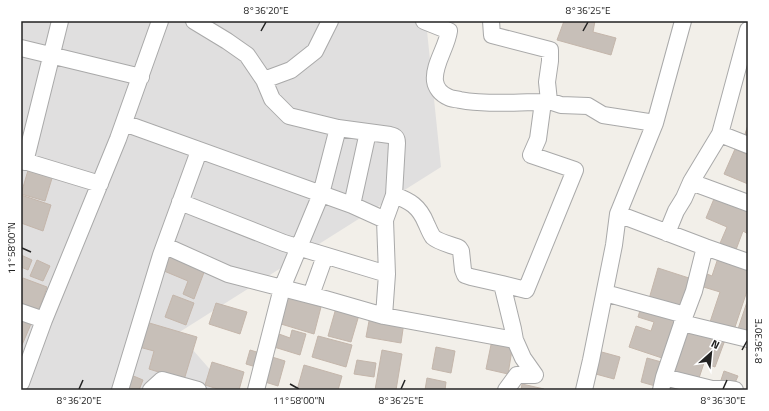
<svg xmlns="http://www.w3.org/2000/svg" width="769" height="411" font-family="'Titillium Web',sans-serif">
<rect width="100%" height="100%" fill="#f2efe9"/>
<path fill="#e0dfdf" d="M21 21H426L441 167 178 333 228 390H21Z"/>
<path fill="#c7bfb8" stroke="#c4b6ab" d="M564 21H595L593 32 616 38 611 55 557 40Z
M748 125V135L745 134Z
M735 149 748 155V184L724 174Z
M29 167 53 175 45 201 21 194Z
M716 194 748 207V234L743 231 734 255 718 248 727 227 706 218Z
M21 195 51 205 43 231 21 223Z
M171 253 206 267 194 299 183 294 188 281 164 271Z
M21 255 32 260 28 270 21 267Z
M718 258 748 268V288L734 330 710 322 720 292 697 285 702 272 712 276Z
M37 260 50 266 43 281 30 276Z
M658 268 692 279 683 310 649 299Z
M23 278 47 287 39 310 21 303V282Z
M173 295 194 303 186 325 165 317Z
M288 297 321 307 314 334 281 324Z
M748 299V336L737 332Z
M216 303 247 312 240 334 209 324Z
M641 307 681 320 668 360 629 347 636 326 651 331 654 322 638 317Z
M336 308 359 315 351 342 328 336Z
M370 316 404 322 401 343 366 337Z
M21 320 31 324 22 345H21Z
M146 322 197 337 184 380 149 369 154 351 139 347Z
M687 327 725 340 715 367 704 363 698 381 672 372Z
M292 330 306 334 300 355 274 347 279 334 290 338Z
M318 336 352 345 346 367 312 357Z
M492 340 513 344 508 374 486 369Z
M436 347 455 351 451 373 432 369Z
M250 350 260 353 256 367 246 364Z
M382 350 402 354 396 390H375Z
M598 351 620 357 614 379 592 373Z
M272 357 285 361 278 386 265 382Z
M647 358 665 363 659 387 641 382Z
M357 360 376 363 374 377 354 374Z
M212 362 244 372 239 390H221L205 385Z
M304 365 342 376 338 390H297Z
M724 371 738 376 734 385 721 380Z
M131 375 143 380 139 390H125Z
M427 378 446 382 445 390H425Z
M522 384 544 389V390H521Z"/>
<g fill="none" stroke-linecap="round" stroke-linejoin="round">
<g stroke="#a9a9a9" stroke-width="18">
<path id="minor" d="M194 21 227 41 247 55 264 80 272 99 289 116 338 128 390 135C395 136 397 137 397 143L394 195C410 201 419 206 426 223 428 227 430 233 433 237 438 242 452 245 459 248L461 251 463 270 465 275 471 277 502 284
M424 21 449 31C447 47 433 65 435 81 436 88 441 94 448 97 451 99 456 99 460 100 487 105 515 102 543 102L538 139 531 155 575 170 526 290 502 284 513 329 515 340 523 358 535 375
M491 21 492 35 550 50V61L547 82 549 101 561 105 588 106 603 115 655 123
M21 48 141 77
M264 80 291 70 315 51 330 21
M124 123 352 205 385 220 394 195
M720 134 748 145
M21 160 100 184
M25 162 60 21
M691 182 748 203
M180 202 284 243 387 274
M352 205 368 132
M667 233 676 211 684 198 691 182 720 134 748 30
M164 247 170 248 228 274 325 299 384 316 515 340
M705 247 748 262
M605 293 685 315 694 291 705 247 618 214
M311 295 325 256
M21 312 44 320
M384 316 387 274 385 220
M682 323 748 339
M664 377 685 315
M21 383 44 320 118 139 160 21
M120 390 161 255 199 151
M151 390 162 380 198 390
M256 390 282 288 321 194 338 128
M506 390 517 375H535
M584 390 591 360 614 245 618 214 655 123 683 21
M661 390 664 377 712 389H729L735 390"/>
</g>
<use href="#minor" stroke="#fff" stroke-width="16"/>
</g>
<path fill="none" stroke="#222" stroke-width="1.5" d="M261 31 266 22M583 31 588 22M22 248 31 252M742 350 747 341M290 384 299 389M79 389 83 380M401 389 405 380M723 389 727 380"/>
<rect width="769" height="411" fill="none" stroke="#ffffff" stroke-width="44"/>
<g transform="translate(711 353) rotate(27)" stroke="#ffffff" stroke-width="3" paint-order="stroke">
<path d="M0-3L7 15L0 10L-7 15Z" fill="#222222"/>
<text y="-6" font-size="11" font-weight="bold" text-anchor="middle" fill="#222222">N</text>
</g>
<rect x="22" y="22" width="725" height="367" fill="none" stroke="#222" stroke-width="1.5"/>
<g font-size="10" text-anchor="middle" fill="#222">
<text x="266" y="14">8°36'20"E</text>
<text x="588" y="14">8°36'25"E</text>
<text transform="translate(11 248) rotate(-90)" y="4">11°58'00"N</text>
<text transform="translate(758 341) rotate(-90)" y="4">8°36'30"E</text>
<text x="79" y="404">8°36'20"E</text>
<text x="299" y="404">11°58'00"N</text>
<text x="401" y="404">8°36'25"E</text>
<text x="723" y="404">8°36'30"E</text>
</g>
</svg>
